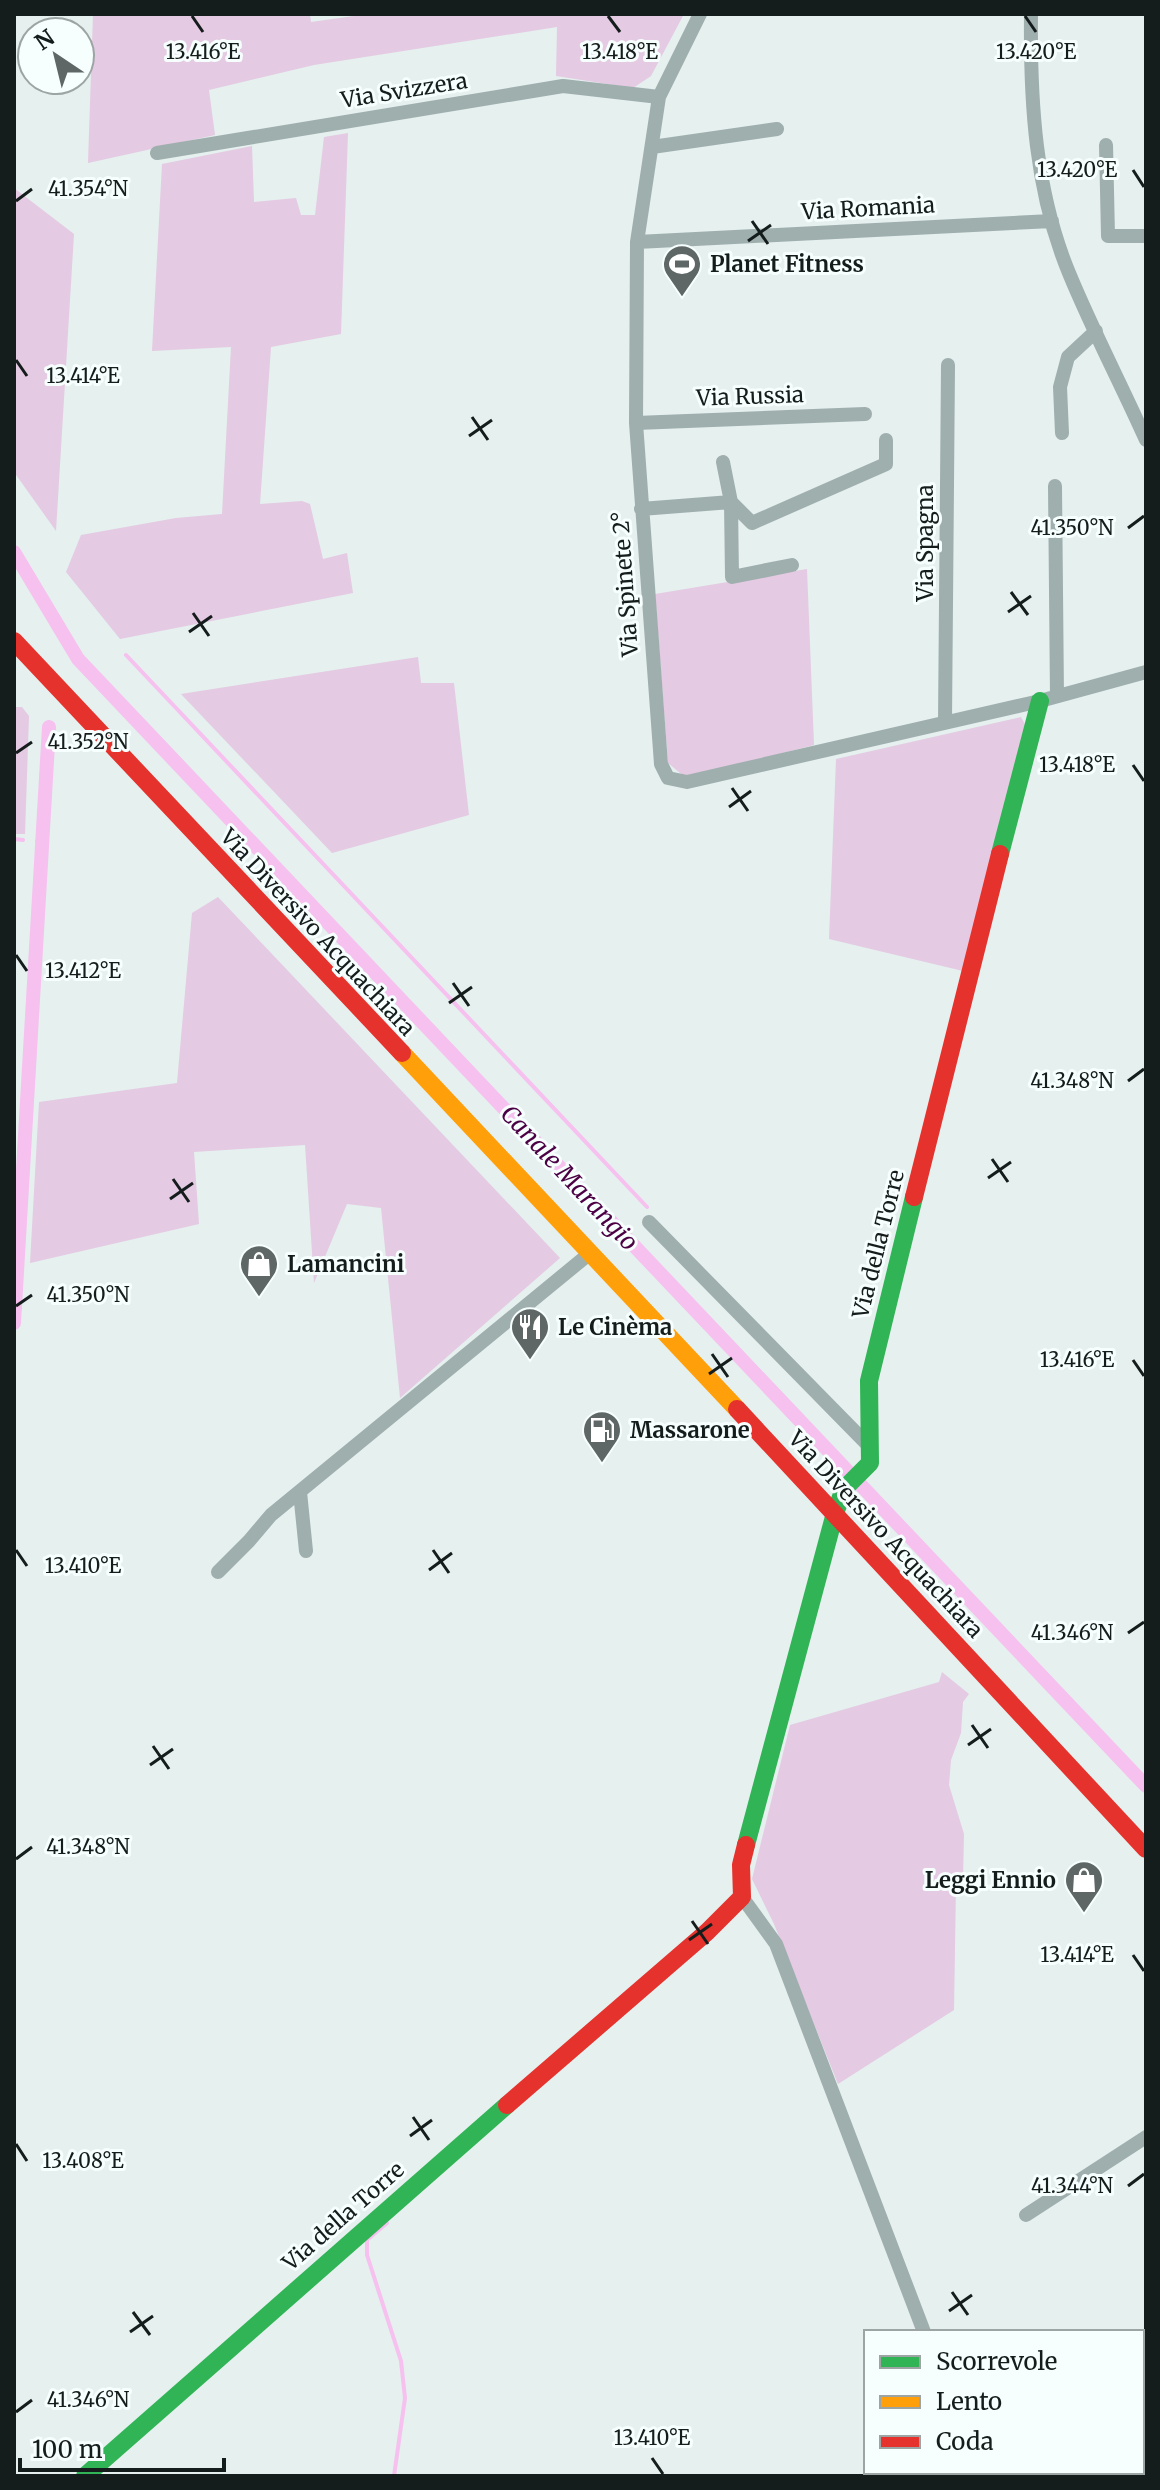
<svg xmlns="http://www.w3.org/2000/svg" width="1160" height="2490" font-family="Merriweather,serif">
<rect width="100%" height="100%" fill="#e5f0ef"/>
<path fill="#e4cae2" d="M93 14H310L311 22 368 14H684L651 76 633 88 556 76 557 27 314 65 209 90 215 135 88 163Z
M348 133 341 334 271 347 260 504 302 501 310 504 323 559 347 553 353 593 120 639 66 572 81 535 176 518 222 514 231 347 152 351 162 164 252 146 254 202 296 198 301 215H315L324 137Z
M14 188 74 234 56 531 14 472Z
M807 569 814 745 686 778 668 763 655 594Z
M418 657 421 683H454L469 815 332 853 181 694Z
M14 707H22L29 716 25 834H14Z
M1021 717 1026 726 963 971 829 939 836 759Z
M218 897 560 1258 400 1398 381 1208 347 1204 314 1283 305 1145 194 1152 199 1224 30 1263 39 1102 177 1083 192 913Z
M942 1672 969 1694 963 1702 961 1733 951 1760 949 1785 964 1834 963 1879 956 1885 954 2010 838 2084 774 1924 752 1879 790 1725 939 1682Z"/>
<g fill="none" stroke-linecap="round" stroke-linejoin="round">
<path stroke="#f6c0ef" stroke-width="4" d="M126 655 647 1207
M14 839 23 840
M37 841H42
M387 2223 367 2240V2255L401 2361 405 2398 394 2476"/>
<path stroke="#f6c0ef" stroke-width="14" d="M14 552 78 659 1146 1786
M14 1323 49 727"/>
<path stroke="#9fafae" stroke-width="14" d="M700 14 659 97 637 242 636 423 661 764 668 778 687 782 1040 701 1146 672
M1031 14C1030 101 1035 191 1069 273 1092 329 1121 384 1146 440
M1106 145 1108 236H1146
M652 147 777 129
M157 153 563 86 659 97
M637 242 1052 221
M636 423 865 414
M1062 433 1060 387 1068 357 1096 331
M723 462 731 502 752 523 886 464V440
M1055 486 1057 696
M641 509 731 502 732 577 792 565
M945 722 948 365
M649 1222 869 1446
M300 1492 306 1551
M218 1572 249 1541 271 1515 589 1254
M742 1897 776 1944 924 2332
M1026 2215 1146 2137
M977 2472 979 2476"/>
<path stroke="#30b455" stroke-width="18" d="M1000 854 1040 701
M746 1845 835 1513 844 1489 870 1463 869 1381 914 1197
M85 2476 507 2105"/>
<path stroke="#ff9f0a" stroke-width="18" d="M402 1053 737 1409"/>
<path stroke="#e5322d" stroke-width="18" d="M14 641 402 1053
M914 1197 1000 854
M737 1409 1146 1849
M507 2105 707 1932 742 1897 741 1865 746 1845"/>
</g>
<path fill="none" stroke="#151c1c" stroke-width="3" d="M192 16 203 32M608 16 620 32M1025 16 1036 32M1133 170 1144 187M16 201 32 189M752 221 768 244M748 241 771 225M16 360 27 376M472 417 488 440M469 436 492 420M1128 528 1144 516M1011 592 1028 615M1008 612 1031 596M193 613 209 636M189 632 212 616M16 753 32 742M1133 765 1144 781M732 788 748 811M729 807 751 791M16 955 27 971M453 983 469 1006M449 1003 472 987M1128 1081 1144 1069M992 1159 1008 1182M988 1178 1011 1162M173 1179 189 1202M170 1199 193 1183M16 1306 32 1295M712 1354 728 1377M1133 1360 1144 1376M709 1374 732 1358M16 1550 27 1566M433 1550 449 1573M429 1570 452 1553M1128 1633 1144 1622M972 1725 988 1748M968 1745 991 1729M153 1746 169 1769M150 1765 173 1749M16 1859 32 1847M692 1921 708 1944M689 1940 712 1924M1133 1955 1144 1971M413 2117 429 2140M410 2136 432 2120M16 2144 27 2161M1128 2186 1144 2174M952 2292 968 2315M949 2311 972 2295M133 2312 150 2335M130 2332 153 2316M16 2412 32 2400M652 2458 663 2474"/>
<defs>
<g id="stadium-pin" transform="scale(2)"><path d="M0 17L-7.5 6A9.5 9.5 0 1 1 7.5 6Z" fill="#5e6666" stroke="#f7fefe"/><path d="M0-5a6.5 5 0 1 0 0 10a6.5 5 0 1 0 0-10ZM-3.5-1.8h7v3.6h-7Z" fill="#fff"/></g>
<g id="shop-pin" transform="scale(2)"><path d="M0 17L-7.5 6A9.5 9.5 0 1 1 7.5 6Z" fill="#5e6666" stroke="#f7fefe"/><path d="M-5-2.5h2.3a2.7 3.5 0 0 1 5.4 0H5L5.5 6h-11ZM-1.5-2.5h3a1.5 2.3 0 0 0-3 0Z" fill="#fff"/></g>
<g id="restaurant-pin" transform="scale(2)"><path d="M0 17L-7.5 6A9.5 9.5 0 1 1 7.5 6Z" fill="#5e6666" stroke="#f7fefe"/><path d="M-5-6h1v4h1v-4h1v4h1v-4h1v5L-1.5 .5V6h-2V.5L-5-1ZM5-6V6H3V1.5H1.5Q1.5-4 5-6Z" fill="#fff"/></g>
<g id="fuel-pin" transform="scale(2)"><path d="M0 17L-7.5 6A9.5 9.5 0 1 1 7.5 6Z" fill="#5e6666" stroke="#f7fefe"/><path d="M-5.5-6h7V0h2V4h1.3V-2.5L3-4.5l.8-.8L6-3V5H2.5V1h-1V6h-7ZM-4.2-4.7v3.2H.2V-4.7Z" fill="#fff"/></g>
</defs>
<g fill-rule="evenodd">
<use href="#stadium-pin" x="682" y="264"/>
<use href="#shop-pin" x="259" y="1264"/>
<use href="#restaurant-pin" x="530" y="1327"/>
<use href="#fuel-pin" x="602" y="1430"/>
<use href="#shop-pin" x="1084" y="1880"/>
</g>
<g text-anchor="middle" stroke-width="6" stroke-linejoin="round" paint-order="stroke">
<g font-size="22" fill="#151c1c" stroke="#f7fefe">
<text transform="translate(404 90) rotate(-9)" y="8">Via Svizzera</text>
<text transform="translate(868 208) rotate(-3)" y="8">Via Romania</text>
<text transform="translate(750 396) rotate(-2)" y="8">Via Russia</text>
<text transform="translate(925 543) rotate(-90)" y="8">Via Spagna</text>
<text transform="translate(625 584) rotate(-94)" y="8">Via Spinete 2°</text>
<text transform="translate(318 932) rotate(47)" y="8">Via Diversivo Acquachiara</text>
<text transform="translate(878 1244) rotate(-76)" y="8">Via della Torre</text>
<text transform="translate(886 1534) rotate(47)" y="8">Via Diversivo Acquachiara</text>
<text transform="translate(343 2216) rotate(-41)" y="8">Via della Torre</text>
</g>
<g font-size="22" font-weight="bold" fill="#151c1c" stroke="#f7fefe" text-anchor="start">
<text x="710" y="272">Planet Fitness</text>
<text x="287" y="1272">Lamancini</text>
<text x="558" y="1335">Le Cinèma</text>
<text x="630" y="1438">Massarone</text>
<text x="1056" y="1888" text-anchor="end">Leggi Ennio</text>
</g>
<g font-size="24" font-style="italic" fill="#4b0144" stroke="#f7fefe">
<text transform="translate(569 1178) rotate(47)" y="8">Canale Marangio</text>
</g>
</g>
<g font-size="20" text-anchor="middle" fill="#151c1c" stroke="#f7fefe" stroke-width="6" stroke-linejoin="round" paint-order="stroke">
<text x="203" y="59">13.416°E</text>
<text x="1036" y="59">13.420°E</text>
<text x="620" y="59">13.418°E</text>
<text x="1077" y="177">13.420°E</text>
<text x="88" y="196">41.354°N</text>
<text x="83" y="383">13.414°E</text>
<text x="1072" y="535">41.350°N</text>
<text x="88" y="749">41.352°N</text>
<text x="1077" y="772">13.418°E</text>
<text x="83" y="978">13.412°E</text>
<text x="1072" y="1088">41.348°N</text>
<text x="88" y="1302">41.350°N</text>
<text x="1077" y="1367">13.416°E</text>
<text x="83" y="1573">13.410°E</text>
<text x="1072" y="1640">41.346°N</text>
<text x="88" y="1854">41.348°N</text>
<text x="1077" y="1962">13.414°E</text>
<text x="83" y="2168">13.408°E</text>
<text x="1072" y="2193">41.344°N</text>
<text x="88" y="2407">41.346°N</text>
<text x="652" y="2445">13.410°E</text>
</g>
<rect width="1160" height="2490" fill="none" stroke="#151c1c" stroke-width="32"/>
<rect x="864" y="2330" width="280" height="144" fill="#f7fefe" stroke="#9da4a4" stroke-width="2"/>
<rect x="880" y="2356" width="40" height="12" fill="#30b455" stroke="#9da4a4" stroke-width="2"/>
<text x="936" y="2370" font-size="24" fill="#151c1c">Scorrevole</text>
<rect x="880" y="2396" width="40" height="12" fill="#ff9f0a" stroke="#9da4a4" stroke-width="2"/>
<text x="936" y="2410" font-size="24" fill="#151c1c">Lento</text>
<rect x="880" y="2436" width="40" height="12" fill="#e5322d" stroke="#9da4a4" stroke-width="2"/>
<text x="936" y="2450" font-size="24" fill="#151c1c">Coda</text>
<g transform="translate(56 56) rotate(325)"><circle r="38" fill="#f7fefe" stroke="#9da4a4" stroke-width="2"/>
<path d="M0-6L14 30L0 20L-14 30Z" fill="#5e6666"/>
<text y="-12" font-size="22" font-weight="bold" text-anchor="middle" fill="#151c1c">N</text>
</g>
<path d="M20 2458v12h204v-12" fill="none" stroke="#151c1c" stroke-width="4"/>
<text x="32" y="2458" font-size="24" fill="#151c1c" stroke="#f7fefe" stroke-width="6" paint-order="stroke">100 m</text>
</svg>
